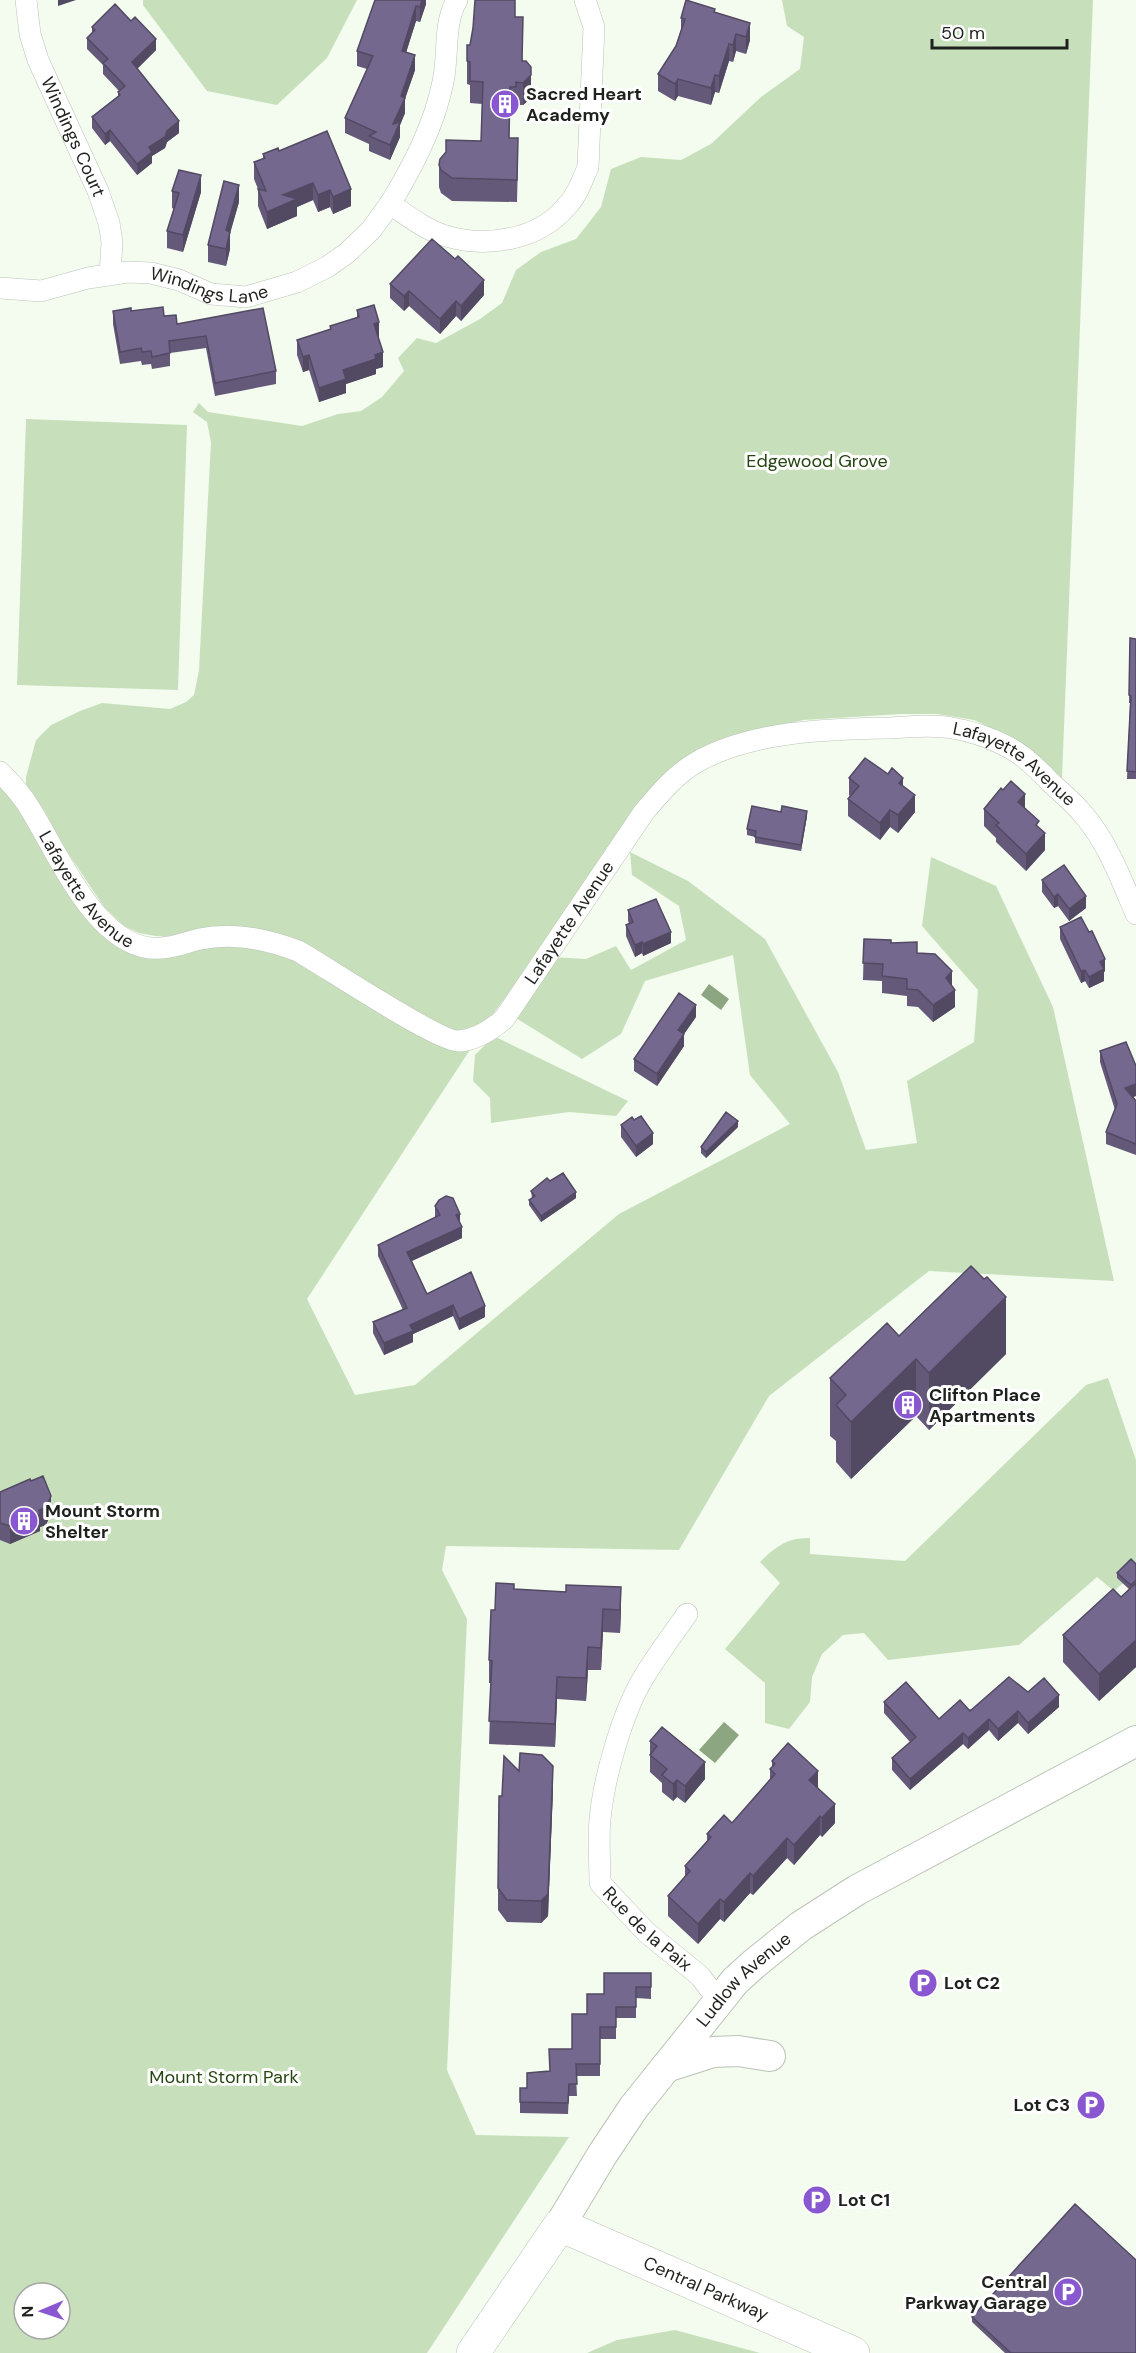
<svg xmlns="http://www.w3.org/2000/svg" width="1136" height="2353" font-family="'DM Sans',sans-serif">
<rect width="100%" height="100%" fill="#f3fcef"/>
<path fill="#c7e0bb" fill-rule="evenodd" d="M143 0H357L327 58 277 105 207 91 143 5Z
M782 0H1093L1062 778 1017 740 974 720 937 714H901L803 720 727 740 703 750 545 944 490 1018 475 1030 448 1031 298 947 156 936 139 933 124 926 104 907 60 841 44 810 26 787V777L36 740 51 725 80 711 102 703 170 709 186 702 194 695 199 670 211 442 207 422 193 412 199 403 208 412 302 426 338 414 361 411 382 397 404 371 398 358 417 338 436 343 480 319 502 303 516 270 541 252 576 239 601 207 611 169 641 157 681 160 711 144 761 97 800 69 804 37 787 26Z
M26 419 187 425 178 690 17 685Z
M0 772 61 862 135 945 253 938 425 1028 479 1036 307 1299 355 1395 415 1385 619 1214 790 1124 750 1075 733 955 645 981 621 1034 582 1059 511 1015 553 957 586 959 616 946 631 970 686 940 679 906 632 875 630 852 688 881 765 939 838 1072 866 1150 917 1143 907 1081 974 1042 978 990 922 926 931 857 996 886 1053 1007 1114 1281 929 1271 769 1396 679 1550 446 1546 442 1570 467 1619 447 2070 476 2135 569 2137 427 2353H0ZM24 2293H60V2329H24Z
M494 1036 504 1041 628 1101 616 1116 569 1112 491 1123 490 1098 473 1081 475 1055Z
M1108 1378 1136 1460V1572L1114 1591 1097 1577 1019 1645 888 1660 864 1633 843 1635 822 1654 812 1677 810 1702 789 1729 765 1723V1683L725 1649 780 1583 760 1562C775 1547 788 1537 810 1538V1554L905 1561 1086 1385Z
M675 2330 760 2353H587L617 2340Z"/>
<path fill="#8ca681" d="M709 984 729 999 721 1010 701 995Z
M724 1722 739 1735 715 1763 699 1750Z"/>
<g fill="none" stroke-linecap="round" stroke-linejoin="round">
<g stroke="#bbc3b7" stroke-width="22">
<g id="street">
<path id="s1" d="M26 0 30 34 38 60 98 191 109 223 112 242 110 274"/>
<path d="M457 0C443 24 449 55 443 82 434 126 413 166 390 204 408 216 426 230 446 236 487 248 538 240 566 207 577 196 582 181 588 167L594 27 585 0"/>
<path id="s2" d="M0 288 41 291 88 278 128 272 151 273 179 280 211 294 246 297 297 282 327 267 347 253 371 230 390 204"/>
<path id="s3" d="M0 772C11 783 21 794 29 807 57 851 93 941 150 948 167 950 183 943 200 939 233 932 267 939 298 951 323 965 440 1043 459 1041 476 1040 491 1030 504 1019L644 812C660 793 676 774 697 762 751 731 828 729 888 728 909 727 932 724 952 728 971 731 991 738 1008 747 1023 755 1038 769 1050 782 1061 792 1073 802 1083 814 1108 843 1121 879 1136 914"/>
<path id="s4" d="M687 1614C673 1634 658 1654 645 1675 623 1710 604 1777 600 1819 598 1840 600 1862 600 1883L646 1932 700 1976 719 2001"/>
</g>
</g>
<g stroke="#bbc3b7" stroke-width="32">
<g id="secondary">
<path d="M666 2067 713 2052 738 2051 770 2056"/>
<path id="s5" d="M560 2225 602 2155 634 2107 719 2001 735 1981 755 1963 801 1926 857 1890 1136 1741"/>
</g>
</g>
<g stroke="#bbc3b7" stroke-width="34">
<g id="primary">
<path id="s6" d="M473 2353 560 2225 853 2353"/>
</g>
</g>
<use href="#street" stroke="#fff" stroke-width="21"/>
<use href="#secondary" stroke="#fff" stroke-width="30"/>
<use href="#primary" stroke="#fff" stroke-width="33"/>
</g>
<path fill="#65597a" d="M375 0H426V4L420 22 416 21 406 52 415 70 405 98V113L400 125V137L390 160 369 151V144L345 133V118L367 69 357 66V51Z
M715 12 750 40 746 54 736 51 733 62 729 61 719 93 715 92 711 105 678 96 675 101 658 91V74L676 46 681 30V18Z
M515 17 523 61 531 98 523 105H516V110L510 109 509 138 518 161 517 202 452 201 441 193 439 187V165L481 141 482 104 470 103V85L467 84V61L470 45Z
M92 27 156 50 137 69 179 133 167 142 165 148 152 156V163L137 175 110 141 105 145 92 128V117L118 96V92L119 91 103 74V65L87 49V38L92 34Z
M279 151 351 206 333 214 330 207 318 212 313 200 297 207V216L267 229 258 206V189L254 179V162L263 159V154Z
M172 191 201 192 183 252 167 248V231L174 209 172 208Z
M239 202 230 232V249L226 266 208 262V245Z
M390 284 484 295 461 321 456 316 440 334 409 306 404 311 390 298Z
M263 308 276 371V384L215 396 206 348 170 353V366L152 369 151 364 142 365 141 361 120 364 113 324V311H131L164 316 177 324Z
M357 310 379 337H378L383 367 376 369V374L346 384V393L319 402 309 370 303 372 297 355V340L330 330V326L357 318Z
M1130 638 1136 639V779H1127L1130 703H1129Z
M849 778 903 786 915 812 898 833 890 827 880 840 848 816V799L850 796 849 795Z
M1025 808 1039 828 1045 850 1026 871 996 842V838L984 826V809Z
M807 816 801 851 755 843V837L747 835V829Z
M1042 880 1086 908 1069 921 1058 906 1054 908 1042 892Z
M628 910 671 943 643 956 642 953 635 957 626 936V925L629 923 628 921Z
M1060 927 1105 971 1104 972V981L1089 988 1085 981 1081 983 1060 939Z
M864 939 891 943 917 953 952 985 955 1007 933 1022 918 1007 907 1006V996L882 993V981L863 980Z
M696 1017 684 1034V1046L657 1086 634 1071V1059Z
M1100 1051 1136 1096 1133 1097 1136 1101V1155L1106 1144V1132L1115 1110 1100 1062Z
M621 1125 653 1144 636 1157 621 1137Z
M738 1127 706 1158 701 1153V1147Z
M550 1181 576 1198 541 1222 529 1205V1200L532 1198 531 1191Z
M435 1206 460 1223 462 1238 412 1261 427 1294 485 1317 459 1330 453 1316 413 1334V1342L384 1355 373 1333V1322L403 1310 378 1256V1245L435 1218Z
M984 1279 1006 1354 929 1430 916 1416 851 1479 836 1462V1441L830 1436V1378L899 1336Z
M31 1481 51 1513 46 1525 40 1527V1531L10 1544 0 1540V1492Z
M1136 1564V1667L1099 1701 1063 1662V1635L1121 1597 1129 1589 1117 1578V1573Z
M514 1589 621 1610 620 1633 603 1632 601 1670H588L586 1701 557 1699 555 1747 489 1744 491 1683H489V1660L495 1610Z
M1028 1692 1059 1707 1028 1734 1018 1723 998 1741 989 1730 968 1749 963 1744 910 1790 892 1770V1758L910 1742 884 1713V1702L939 1719Z
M650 1741 705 1779 685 1803 677 1797 673 1801 662 1792V1783L650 1772Z
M772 1761 818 1788 835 1823 822 1837 820 1835 794 1865 787 1858 753 1895 750 1893 724 1922 720 1919 698 1944 668 1916V1896L685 1878V1866L707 1842V1834L732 1823 770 1779V1769L772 1768Z
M519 1771 553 1789 548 1916 541 1923 507 1922 498 1910V1888L502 1796Z
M651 1973V1999L636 1998V2018H616V2039H600V2076H576L577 2096H569L568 2114 520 2113V2088H527L550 2071 572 2049 587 2014 604 1994Z
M972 2317 1136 2353H1005L972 2322Z"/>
<path fill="#524963" d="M58 0H76L58 6Z
M422 0H426V4L420 22V7Z
M416 6V21L402 66V51Z
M750 23V40L746 54V37Z
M736 34V51L733 62V45Z
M156 39V50L132 74V62Z
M729 44V61L719 93V76Z
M415 55V70L405 99V98V113L400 125V137L390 160V145L393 124 401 96Z
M531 75V98L523 105V83Z
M715 75V92L711 105V88Z
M678 79V96L675 101V84Z
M179 121V133L167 142 165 148 152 156V163L137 175V164L149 147Z
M110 130V141L105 145V134Z
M201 175V192L183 252V235Z
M313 183V200L297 207V216L267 229V212L283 195Z
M239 185V202L226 248V230Z
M351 189V206L333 214V197Z
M330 190V207L318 212V195Z
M230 232V249L226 266V249Z
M484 280V295L461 321V306Z
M409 291V306L404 311V296Z
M456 301V316L440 334V319Z
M379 322V337L374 339V324Z
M383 352V367L376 369V374L346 384V393L319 402V388L343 370 375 355Z
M309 355V370L303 372V357Z
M903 778V795L899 783Z
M1025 794V811L1018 802Z
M915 795V812L898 833V815Z
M890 810V827L880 840V823Z
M807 811V816L801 851V845Z
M1045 833V850L1026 871V854Z
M1058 894V906L1054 908V897Z
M1086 896V908L1069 921V909Z
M671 932V943L643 956V944Z
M642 942V953L635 957V945Z
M1105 959V971L1104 972V981L1089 988V977L1100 962Z
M1085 970V981L1081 983V971Z
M952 971V988L946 978Z
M955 990V1007L933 1022V1005Z
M696 1005V1017L684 1034V1046L657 1086V1074L678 1030Z
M1136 1084V1096L1125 1099V1088Z
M738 1121V1127L706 1158V1152Z
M653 1133V1144L636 1157V1146Z
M576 1192V1198L541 1222V1216Z
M460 1214V1225L456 1215Z
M462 1227V1238L407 1263V1252Z
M1006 1297V1354L929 1430V1373Z
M453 1305V1316L413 1334V1342L384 1355V1343L410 1325Z
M485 1306V1317L459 1330V1319Z
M916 1359V1416L851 1479V1422Z
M51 1496V1513L46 1525 40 1527V1531L10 1544V1526L39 1510Z
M621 1587V1610L620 1633V1610Z
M603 1609V1632L601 1670V1648Z
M1136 1640V1667L1099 1701V1674Z
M588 1647V1670L586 1701V1678Z
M557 1677V1699L555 1747V1724Z
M1059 1695V1707L1028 1734V1723Z
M1018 1711V1723L998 1741V1729Z
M989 1719V1730L968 1749V1738Z
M963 1733V1744L910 1790V1779Z
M705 1762V1779L685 1803V1786Z
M553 1766V1789L548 1916 541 1923V1901Z
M818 1771V1790L809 1780Z
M677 1780V1797L673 1801V1784Z
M835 1804V1823L822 1837V1818Z
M820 1816V1835L794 1865V1845Z
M787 1838V1858L753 1895V1876Z
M750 1873V1893L724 1922V1902Z
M720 1899V1919L698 1944V1924Z"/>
<path fill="#75688e" stroke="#524963" stroke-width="1.5" d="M375 0H422L420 7 416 6 402 51 415 55 401 96 405 98 393 124 400 122 390 145 369 136 376 132 345 118 373 56 357 51Z
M475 0H515V17H523L522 61H526L531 67V75L523 83 516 82V87H510L509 138H518L517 180 452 178 441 170 439 165 440 159 446 152V140L481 141 483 82 470 81V62L467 61V45H470L473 28Z
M686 0 715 9 714 12 750 23 746 37 736 34 733 45 729 44 719 76 715 75 711 88 678 79 675 84 658 74 676 46 685 19 681 18Z
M115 4 131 21 135 17 156 39 132 62 179 121 167 131 165 137 149 147 152 152 137 164 110 130 105 134 92 117 120 95 118 92 125 86 103 63 108 59 87 38 95 30 92 27Z
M327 131 351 189 333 197 330 190 318 195 313 183 283 195 297 199 267 212 258 189 266 191 254 162 265 158 263 154 278 148 279 151Z
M179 170 201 175 183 235 167 231 179 193 172 191Z
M224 181 239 185 226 230 230 232 226 249 208 245Z
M432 239 455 259 458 256 484 280 461 306 456 301 440 319 409 291 404 296 390 284Z
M374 305 379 322 374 324 383 352 375 355 376 359 343 370 346 379 319 388 309 355 303 357 297 340 331 329 330 326 359 317 357 310Z
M163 307 164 316 176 315 177 324 263 308 276 371 215 383 206 336 169 341 170 353 152 357 151 351 142 352 141 348 120 352 113 311 131 308V311Z
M1130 638 1136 639V772L1127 771 1131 696 1129 695Z
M865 758 888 774 892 768 903 778 899 783 915 795 898 815 890 810 880 823 848 799 859 786 849 778Z
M1011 781 1025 794 1018 802 1039 821 1036 825 1045 833 1026 854 996 825 999 823 984 809 1001 788 1003 790Z
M752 806 781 812 782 806 807 811 801 845 755 837 756 831 747 829Z
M1064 865 1086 896 1069 909 1058 894 1054 897 1042 880Z
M656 899 671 932 643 944 642 942 635 945 626 925 633 922 628 910Z
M1081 917 1089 932 1092 931 1105 959 1100 962 1104 969 1089 977 1085 970 1081 971 1060 927Z
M864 939 891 940V943L917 942V953L935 954 952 971 946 978 955 990 933 1005 918 990 907 989V979L882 976 883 964 863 963Z
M679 993 696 1005 678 1030 684 1034 657 1074 634 1059Z
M1126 1042 1136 1066V1084L1125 1088 1136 1101V1144L1106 1132 1117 1104 1100 1051Z
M726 1112 738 1121 706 1152 701 1147Z
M641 1116 653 1133 636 1146 621 1125 632 1117 634 1120Z
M563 1173 576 1192 541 1216 529 1200 535 1196 531 1191 547 1178 550 1181Z
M446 1196 453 1198 460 1214 456 1215 462 1227 407 1252 427 1294 471 1272 485 1306 459 1319 453 1305 410 1325 413 1331 384 1343 373 1322 407 1308 378 1245 440 1215 435 1206 439 1200Z
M971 1266 984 1279 987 1277 1006 1297 929 1373 916 1359 851 1422 836 1405 846 1395 830 1378 887 1323 899 1336Z
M43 1476 51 1496 46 1508 39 1510 40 1514 10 1526 0 1523V1492L30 1479 31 1481Z
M1131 1559 1136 1564V1580L1131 1585 1117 1573Z
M496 1583 514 1584V1589L566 1592V1585L621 1587 620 1610 603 1609 601 1648 588 1647 586 1678 557 1677 555 1724 489 1721 492 1661 489 1660 491 1610H495Z
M1136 1583V1640L1099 1674 1063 1635 1113 1589 1121 1597Z
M1009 1677 1028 1692 1044 1678 1059 1695 1028 1723 1018 1711 998 1729 989 1719 968 1738 963 1733 910 1779 892 1758 916 1737 884 1702 906 1682 939 1719 960 1700 970 1711Z
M662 1727 705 1762 685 1786 677 1780 673 1784 662 1775 667 1769 650 1755 657 1746 650 1741Z
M788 1743 818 1771 809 1780 835 1804 822 1818 820 1816 794 1845 787 1838 753 1876 750 1873 724 1902 720 1899 698 1924 668 1896 690 1871 685 1866 711 1837 707 1834 724 1815 732 1823 775 1774 770 1769 775 1764 772 1761Z
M520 1753 542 1755 553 1766 548 1894 541 1901 507 1900 498 1888 499 1796H502L504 1756 519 1771Z
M604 1973H651V1987H636V2007H616V2027H600V2064H576L577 2084H569L568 2103 520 2102V2088H527V2073L550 2071 549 2049H572V2014H587V1994H604Z
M1075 2204 1136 2260V2353H1011L972 2317Z"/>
<defs>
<g id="building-disc" transform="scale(1.5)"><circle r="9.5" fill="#8957d0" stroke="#fff"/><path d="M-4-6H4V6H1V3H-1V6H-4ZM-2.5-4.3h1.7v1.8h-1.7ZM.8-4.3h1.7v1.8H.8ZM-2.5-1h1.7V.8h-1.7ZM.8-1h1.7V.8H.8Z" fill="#fff"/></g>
<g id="parking-disc" transform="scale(1.5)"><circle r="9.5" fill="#8957d0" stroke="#fff"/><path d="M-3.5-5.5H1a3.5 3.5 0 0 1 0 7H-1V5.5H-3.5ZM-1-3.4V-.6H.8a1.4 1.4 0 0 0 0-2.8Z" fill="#fff"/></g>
</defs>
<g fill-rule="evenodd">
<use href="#building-disc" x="505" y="104"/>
<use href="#building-disc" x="908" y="1405"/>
<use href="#building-disc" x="24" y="1521"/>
<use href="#parking-disc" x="923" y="1983"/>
<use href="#parking-disc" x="1091" y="2105"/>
<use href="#parking-disc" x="817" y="2200"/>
<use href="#parking-disc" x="1068" y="2292"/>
</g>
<g text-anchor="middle" stroke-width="6" stroke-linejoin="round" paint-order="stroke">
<g font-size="18" font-weight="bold" fill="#1e211d" stroke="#fff" text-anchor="start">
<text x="526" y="100">Sacred Heart<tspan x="526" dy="21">Academy</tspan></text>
<text x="929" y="1401">Clifton Place<tspan x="929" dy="21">Apartments</tspan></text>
<text x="45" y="1517">Mount Storm<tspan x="45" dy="21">Shelter</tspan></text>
<text x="944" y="1989">Lot C2</text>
<text x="1070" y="2111" text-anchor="end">Lot C3</text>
<text x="838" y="2206">Lot C1</text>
<text x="1047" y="2288" text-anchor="end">Central<tspan x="1047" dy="21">Parkway Garage</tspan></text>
</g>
<g font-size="18" fill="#1e211d" stroke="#fff">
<text dy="6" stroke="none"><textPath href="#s1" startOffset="146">Windings Court</textPath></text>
<text dy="6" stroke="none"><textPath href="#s2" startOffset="214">Windings Lane</textPath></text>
<text dy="6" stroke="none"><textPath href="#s3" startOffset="1281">Lafayette Avenue</textPath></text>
<text dy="6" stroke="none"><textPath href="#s3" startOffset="147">Lafayette Avenue</textPath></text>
<text dy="6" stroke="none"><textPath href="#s3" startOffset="741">Lafayette Avenue</textPath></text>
<text dy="6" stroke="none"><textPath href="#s4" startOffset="356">Rue de la Paix</textPath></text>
<text dy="6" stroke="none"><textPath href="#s5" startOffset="308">Ludlow Avenue</textPath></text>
<text dy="6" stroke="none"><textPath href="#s6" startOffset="314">Central Parkway</textPath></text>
</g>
<g font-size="18" fill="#254610" stroke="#fff">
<text x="817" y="467">Edgewood Grove</text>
<text x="224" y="2083">Mount Storm Park</text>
</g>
</g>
<g transform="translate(42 2311) rotate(268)"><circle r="28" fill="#ffffff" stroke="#a5a6a5" stroke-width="1.5"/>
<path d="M0-4.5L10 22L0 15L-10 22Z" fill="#8957d0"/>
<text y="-9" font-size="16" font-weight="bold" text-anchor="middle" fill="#1e211d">N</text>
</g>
<path d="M932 39v9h135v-9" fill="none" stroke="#1e211d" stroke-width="3"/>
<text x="941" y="39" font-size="18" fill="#1e211d" stroke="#ffffff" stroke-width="4.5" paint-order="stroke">50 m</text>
</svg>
